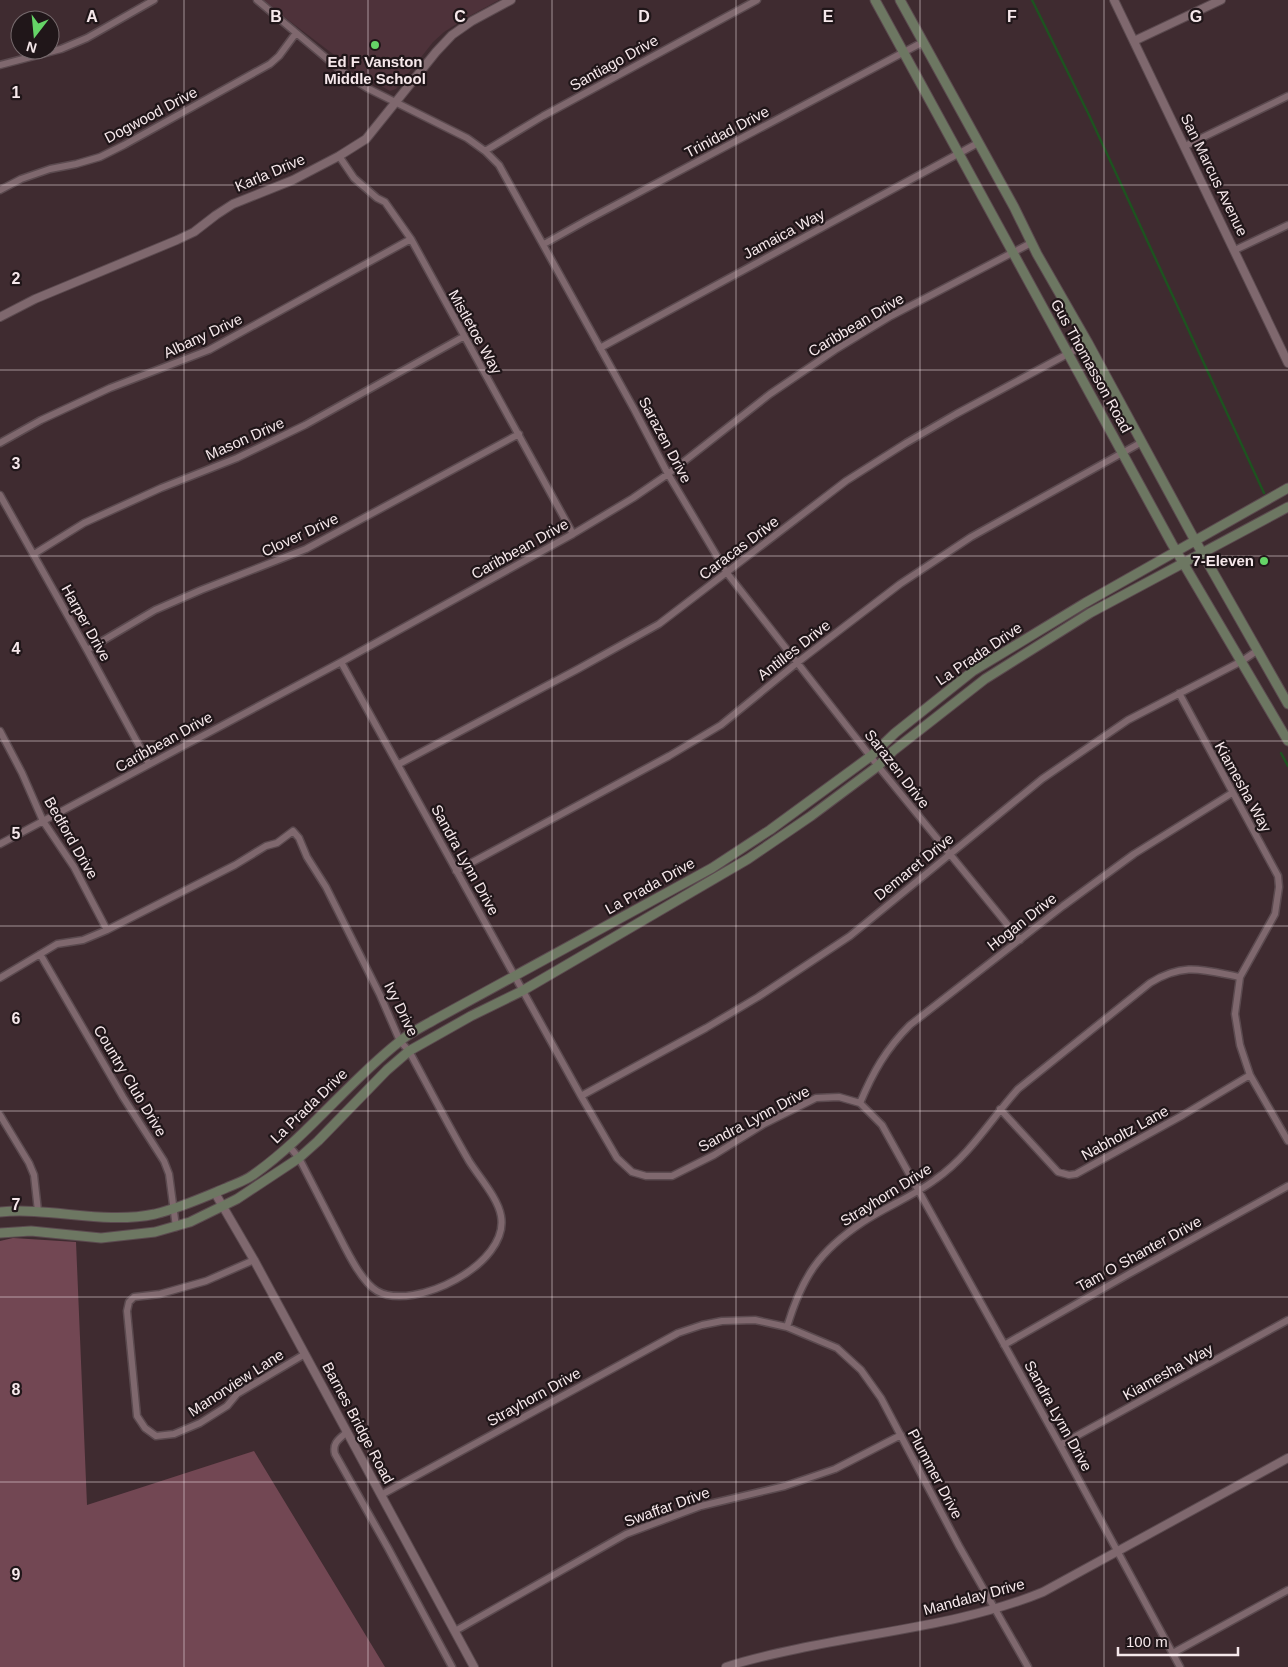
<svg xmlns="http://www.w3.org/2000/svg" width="1288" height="1667" font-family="Arial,sans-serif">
<rect width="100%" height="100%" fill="#3f2b30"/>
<path fill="#4e323a" d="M262 0H499L466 18 444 32 433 42 396 89 390 91 354 70Z"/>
<path fill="#724753" d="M13 1238 76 1242 87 1505 254 1451 385 1667H0V1241Z"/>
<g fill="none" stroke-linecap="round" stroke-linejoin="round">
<path stroke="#1e5220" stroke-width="2.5" d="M1032 0 1089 115 1264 493
M1281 753 1288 766"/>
<g stroke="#5b4a4f" stroke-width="9">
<path id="minor" d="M257 0 344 73 367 88 467 138 485 151 499 165 634 409 668 474 727 573 878 766 1020 940
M0 65 61 49 87 38 154 0
M1185 146 1288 96
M485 151 543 116 757 0
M339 156 354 178 377 198 385 202 411 239 573 534
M0 190 21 179 50 169 76 164 100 157 124 145 270 64 279 56 296 33
M544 244 587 220 923 42
M1235 250 1288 225
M600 348 978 143
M0 443 41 420 110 388 209 350 411 239
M0 495 87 650 149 764
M34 554 84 523 161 488 237 458 305 425 463 337
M87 650 155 610 201 590 306 549 519 434
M341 662 581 1096 617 1158 632 1172 646 1176H672L714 1155 764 1124 816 1098 839 1097 860 1103 882 1125 1060 1445 1180 1667
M1179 693 1278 876 1279 887 1275 914 1240 977 1235 1014 1240 1045 1250 1075 1288 1141
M0 731 22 773 43 821 74 867 107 930
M399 764 578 669 659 624 846 481 906 443 956 414 1088 343
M0 844 341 662 573 534 633 498 668 474 770 394 835 350 891 316 1031 243
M456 871 669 756 721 725 798 662 900 584 971 537 1142 442
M40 954 123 1097 164 1161 169 1174 176 1227
M0 978 57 944 83 940 107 930 235 865 266 846 277 843 293 831 299 838 307 857 326 887 380 995 400 1041 409 1051C429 1088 448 1125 469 1161 479 1177 498 1198 501 1216 510 1264 414 1312 377 1291 360 1281 344 1245 335 1228 323 1205 311 1181 299 1158L289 1146
M581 1096 706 1028 758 997 850 936 1042 779 1128 720 1242 661 1258 650
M860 1103C873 1072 886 1049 910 1025L1063 906 1134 854 1232 793
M1000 1109 1058 1172 1069 1175 1076 1174 1183 1115 1250 1075
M0 1115 29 1163 34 1175 38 1211
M254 1260 206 1281 160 1294 134 1297 129 1302 127 1311 137 1416 145 1428 156 1436 174 1434 200 1423 227 1406 237 1394 305 1354
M787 1327C802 1277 819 1251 863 1222 887 1206 914 1196 936 1179 970 1155 991 1119 1018 1089L1150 983C1184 962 1203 970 1240 977
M1004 1345 1127 1275 1288 1186
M347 1432C339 1439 332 1443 335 1454L388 1548 452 1667
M1060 1445 1288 1320
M381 1495 678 1333 702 1325 722 1321 755 1320 787 1327 837 1348 861 1370 881 1398 959 1546 1028 1667
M455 1631 626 1534 701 1506 785 1486 835 1469 901 1435
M1173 1653 1288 1590"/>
</g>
<g stroke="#5b4a4f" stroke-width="10">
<path id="tertiary" d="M1114 0 1288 363
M1134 41 1221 0
M0 317 35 299 177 240 194 232 216 215 233 204 293 180 339 156 366 139 436 52 452 35 472 21 511 0
M215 1193 254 1260 474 1667
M726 1667C749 1659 773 1654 797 1649 879 1631 965 1624 1043 1592L1288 1458"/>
</g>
<g stroke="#5b4a4f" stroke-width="11">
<path id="secondary" d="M875 0 1172 544 1288 741
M900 0 1014 207 1037 254 1088 343 1192 535 1288 704
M0 1212C52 1207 103 1225 155 1214 180 1208 202 1198 226 1188 235 1184 245 1181 253 1175 307 1137 347 1083 399 1042 409 1033 422 1027 434 1020L712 868 770 830 871 756 895 733 973 671 1085 603 1288 488
M0 1233 31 1231 101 1238 155 1232 190 1222 237 1199 299 1158 318 1141 387 1070 409 1051 471 1016 522 991 748 859 811 816 878 766 893 751 985 679 1090 613 1288 507"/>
</g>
<use href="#minor" stroke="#7f686e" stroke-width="6"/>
<use href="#tertiary" stroke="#7f686e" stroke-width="8"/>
<use href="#secondary" stroke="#6d7762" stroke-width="9"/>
</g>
<path fill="none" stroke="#f6e8eb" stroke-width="1" stroke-opacity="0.55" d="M184 0V1667M368 0V1667M552 0V1667M736 0V1667M920 0V1667M1104 0V1667M0 185H1288M0 370H1288M0 556H1288M0 741H1288M0 926H1288M0 1111H1288M0 1297H1288M0 1482H1288"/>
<g fill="#65d467" stroke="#201619" stroke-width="2">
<circle cx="375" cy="45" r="5"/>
<circle cx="1264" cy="561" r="5"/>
</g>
<g text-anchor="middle" stroke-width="4.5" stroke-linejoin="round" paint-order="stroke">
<g font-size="15" font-weight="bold" fill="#f6e8eb" stroke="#201619">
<text x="375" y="67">Ed F Vanston<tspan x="375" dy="17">Middle School</tspan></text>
<text x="1254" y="566" text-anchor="end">7-Eleven</text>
</g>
<g font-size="15" fill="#f6e8eb" stroke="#201619">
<text transform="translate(614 63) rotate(-29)" y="5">Santiago Drive</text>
<text transform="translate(151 115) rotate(-28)" y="5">Dogwood Drive</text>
<text transform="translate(727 132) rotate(-28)" y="5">Trinidad Drive</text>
<text transform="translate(270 173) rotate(-23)" y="5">Karla Drive</text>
<text transform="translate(1214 175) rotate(64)" y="5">San Marcus Avenue</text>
<text transform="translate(784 234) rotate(-28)" y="5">Jamaica Way</text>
<text transform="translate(856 325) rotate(-31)" y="5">Caribbean Drive</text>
<text transform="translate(475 332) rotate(61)" y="5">Mistletoe Way</text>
<text transform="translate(203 336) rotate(-25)" y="5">Albany Drive</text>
<text transform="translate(1091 366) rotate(61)" y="5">Gus Thomasson Road</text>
<text transform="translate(245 439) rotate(-24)" y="5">Mason Drive</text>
<text transform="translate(665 440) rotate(62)" y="5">Sarazen Drive</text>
<text transform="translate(300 535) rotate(-25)" y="5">Clover Drive</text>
<text transform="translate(739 548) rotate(-37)" y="5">Caracas Drive</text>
<text transform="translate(520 549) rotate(-29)" y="5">Caribbean Drive</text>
<text transform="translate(86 623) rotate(61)" y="5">Harper Drive</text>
<text transform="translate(794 650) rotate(-38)" y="5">Antilles Drive</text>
<text transform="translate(979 654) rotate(-34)" y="5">La Prada Drive</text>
<text transform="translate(164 742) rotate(-29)" y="5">Caribbean Drive</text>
<text transform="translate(897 769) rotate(52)" y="5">Sarazen Drive</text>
<text transform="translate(1243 787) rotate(61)" y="5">Kiamesha Way</text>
<text transform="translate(71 838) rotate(60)" y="5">Bedford Drive</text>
<text transform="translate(465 860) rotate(61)" y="5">Sandra Lynn Drive</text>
<text transform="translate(914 867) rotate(-39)" y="5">Demaret Drive</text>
<text transform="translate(650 886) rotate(-29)" y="5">La Prada Drive</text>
<text transform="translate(1022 922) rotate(-38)" y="5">Hogan Drive</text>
<text transform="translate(401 1009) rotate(64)" y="5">Ivy Drive</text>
<text transform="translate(130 1081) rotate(59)" y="5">Country Club Drive</text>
<text transform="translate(309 1106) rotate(-44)" y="5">La Prada Drive</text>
<text transform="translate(754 1119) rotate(-28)" y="5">Sandra Lynn Drive</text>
<text transform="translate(1125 1133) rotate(-29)" y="5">Nabholtz Lane</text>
<text transform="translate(886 1195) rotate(-32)" y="5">Strayhorn Drive</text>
<text transform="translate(1139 1254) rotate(-29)" y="5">Tam O Shanter Drive</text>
<text transform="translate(1168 1372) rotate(-29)" y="5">Kiamesha Way</text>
<text transform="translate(236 1383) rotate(-33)" y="5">Manorview Lane</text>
<text transform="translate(534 1397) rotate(-29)" y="5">Strayhorn Drive</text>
<text transform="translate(1058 1416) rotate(61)" y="5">Sandra Lynn Drive</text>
<text transform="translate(358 1423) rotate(62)" y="5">Barnes Bridge Road</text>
<text transform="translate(935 1474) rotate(62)" y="5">Plummer Drive</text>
<text transform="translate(667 1507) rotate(-20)" y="5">Swaffar Drive</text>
<text transform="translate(974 1597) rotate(-15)" y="5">Mandalay Drive</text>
</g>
</g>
<g font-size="16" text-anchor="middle" font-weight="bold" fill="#f6e8eb" stroke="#201619" stroke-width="4.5" stroke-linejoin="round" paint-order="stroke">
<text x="92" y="22">A</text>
<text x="276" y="22">B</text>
<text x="460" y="22">C</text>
<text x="644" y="22">D</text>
<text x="828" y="22">E</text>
<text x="1012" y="22">F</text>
<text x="1196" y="22">G</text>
<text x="16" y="98">1</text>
<text x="16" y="284">2</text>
<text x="16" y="469">3</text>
<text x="16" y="654">4</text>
<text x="16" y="839">5</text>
<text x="16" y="1024">6</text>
<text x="16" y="1210">7</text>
<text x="16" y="1395">8</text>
<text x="16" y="1580">9</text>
</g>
<g transform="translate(35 35) rotate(196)"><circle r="24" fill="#201619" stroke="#766a6d"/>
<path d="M0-4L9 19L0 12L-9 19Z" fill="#65d467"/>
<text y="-8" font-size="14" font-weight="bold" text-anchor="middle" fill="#f6e8eb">N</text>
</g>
<path d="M1118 1647v8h120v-8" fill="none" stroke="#f6e8eb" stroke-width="2.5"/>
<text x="1126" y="1647" font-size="15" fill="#f6e8eb" stroke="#201619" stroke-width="4" paint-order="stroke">100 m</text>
</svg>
